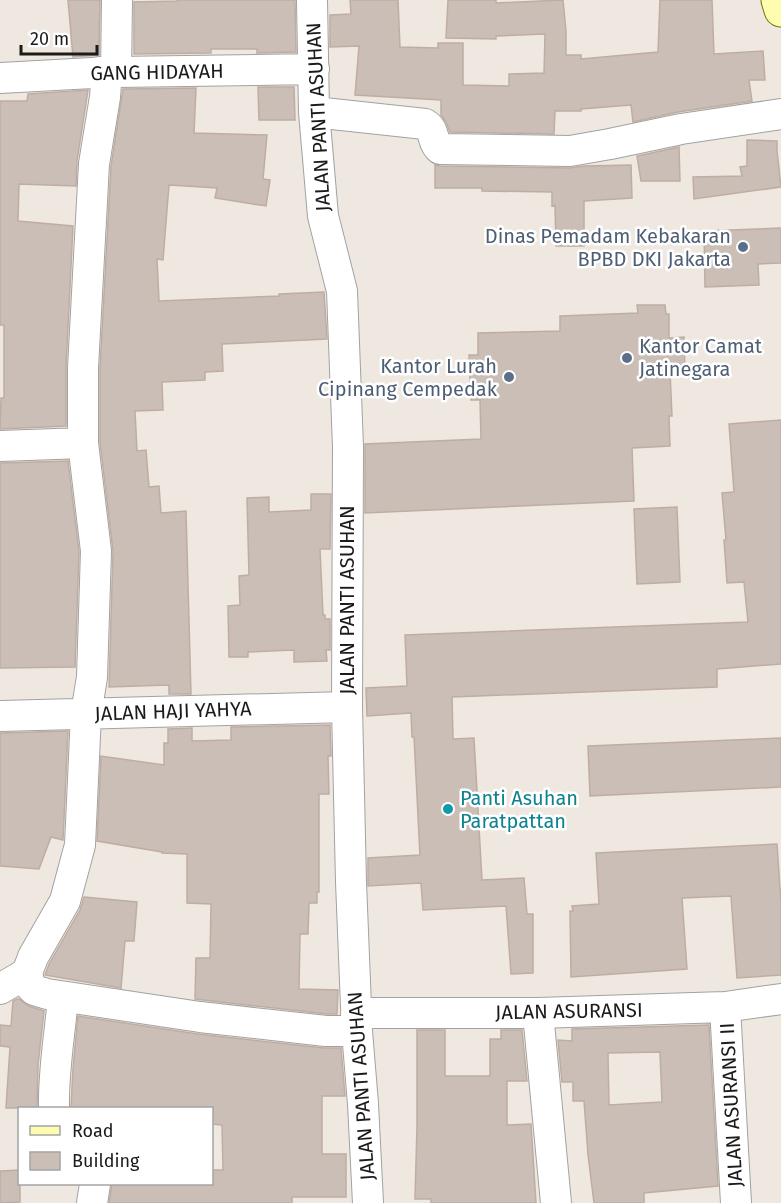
<svg xmlns="http://www.w3.org/2000/svg" width="781" height="1203" font-family="'Fira Sans',sans-serif">
<rect width="100%" height="100%" fill="#eee8e0"/>
<path fill="#cabeb6" stroke="#c0ada2" stroke-width="1.5" fill-rule="evenodd" d="M68 0H100L99 55 73 57Z
M177 0H295L296 52 257 53V49H211V53L134 54V2L177 1Z
M350 0H398L400 47 438 48V43H463V85L509 86V74L544 73 545 34 496 36V39L446 38 448 0H496V3L563 0 566 31V55H581V59L658 52 660 0H712L714 54 763 51 765 80H749L752 101 678 112 633 122 631 105 581 109V111H555L554 134 450 132 446 122 441 115V100L355 95 359 46 330 47V15L351 14Z
M258 87H294L295 120H259Z
M196 88 194 133 267 135 263 179 270 180 266 206 215 198 217 188 169 185 163 260 157 259 159 301 279 296V294L324 292 327 339 222 344 223 371 205 372V380L162 382 163 410 135 411 137 451 146 450 149 487 159 486 161 513 186 511 191 694H169V685L109 687 113 551 100 442V368L111 166 123 89Z
M88 90 77 161 76 186 19 184 18 221 73 226 66 367V426L0 429 1 398H4V325H0V101H27L28 94Z
M747 140 777 141V151L781 187 694 199 693 177 742 176 740 167 747 166Z
M679 147 680 181H641L637 156Z
M435 165 440 166 570 168 584 166 631 165 632 198 584 201V246H556L555 205 552 206V192L482 191V188H435Z
M781 228V263L758 264 759 285 705 287 704 231Z
M637 305H665L666 314H669V338L684 337 685 370 670 371 672 416H669L670 446 632 448 634 501 365 513V444L481 439 480 400H471L469 355H478V333L560 331V316L638 313Z
M781 420V664L717 669V687L452 697 453 739 474 738 482 880 524 878 527 914H533V973L511 974 506 906 423 910 421 883 368 886V858L420 855 414 737H412L411 713 367 716 366 688 407 686 405 635 748 622 744 582 727 583 724 540H726L722 493 734 492 729 424Z
M68 461 79 552 75 667 0 668V463Z
M311 494H331L330 549H320L323 615H325V619H330V650H326L327 661 294 662V650L248 652V657H229L228 606 240 605 239 576 249 575 247 498 269 497V512L311 510Z
M677 507 680 582 637 584 634 509Z
M330 725 331 756H328L329 794H319V892H317V903H309L308 934H300L299 989 338 990 337 1014H327L195 999 196 958H210L211 904 187 903V854L162 853V852L97 841 101 756 164 765V743H168V729L192 728V741L231 740V727Z
M68 731 63 840 51 837 39 869 0 866V733Z
M781 738V787L590 796 588 746Z
M777 844 781 903V975L737 978 731 896 682 898 687 969 571 977 570 911H573L572 906 599 904 596 853Z
M84 897 137 902 134 941H125L121 988 45 975 49 964 80 910Z
M17 999H19L29 1006 44 1011 38 1065 37 1108H6L10 1047 0 1046V1025L11 1026 13 1001Z
M78 1016 198 1034 324 1048H341L345 1096H322V1154H346V1197H292V1203H109L112 1184H212V1170H223L222 1125 212 1124V1108H71L73 1068Z
M709 1025 718 1186 644 1193V1203H594L588 1155 584 1101H573V1082H562L558 1040 572 1041V1029ZM660 1052 662 1102 609 1105 608 1053Z
M417 1030H445V1076H490V1039H501V1030H522L527 1081H507V1125L531 1124 536 1203H431V1199H415L417 1126Z
M20 1170V1202L0 1203V1171Z"/>
<g fill="none" stroke-linecap="round" stroke-linejoin="round">
<g stroke="#a2a2a2" stroke-width="32">
<path id="street" d="M312 0 314 112 323 216 342 291 348 447 347 707 351 882 357 1031 363 1104 368 1203
M107 71 105 97 94 164 83 368V443L96 551 92 677 86 714 80 845 65 901 33 957 27 973 30 986 34 990 47 994 200 1017 326 1031H357
M116 72 117 0
M0 78 92 73 107 71 116 72 314 69
M314 112 425 124C436 130 431 142 440 149L570 151 610 144 681 129 781 114
M0 446 83 443
M0 716 347 707
M0 989 27 973
M725 1007 736 1203
M356 1013H538L725 1007 781 999
M538 1013 556 1203
M54 1108C53 1071 60 1034 63 997
M92 1203 95 1184"/>
</g>
<g stroke="#707500" stroke-width="35">
<path id="secondary" d="M778 0 781 10"/>
</g>
<use href="#street" stroke="#fff" stroke-width="30"/>
<use href="#secondary" stroke="#fdfcaf" stroke-width="33"/>
</g>
<g fill="#5c6f8a" stroke="#fff" stroke-width="2">
<circle cx="743" cy="247" r="6"/>
<circle cx="627" cy="358" r="6"/>
<circle cx="509" cy="377" r="6"/>
</g>
<circle fill="#0f9aa8" stroke="#fff" stroke-width="2" cx="448" cy="809" r="6"/>
<g text-anchor="middle" stroke-width="5" stroke-linejoin="round" paint-order="stroke">
<g font-size="20" fill="#1b1b1b" stroke="#fff">
<text transform="translate(157 72) rotate(-1)" y="7">GANG HIDAYAH</text>
<text transform="translate(318 117) rotate(-93)" y="7">JALAN PANTI ASUHAN</text>
<text transform="translate(347 600) rotate(-90)" y="7">JALAN PANTI ASUHAN</text>
<text transform="translate(173 711) rotate(-2)" y="7">JALAN HAJI YAHYA</text>
<text transform="translate(569 1011) rotate(-1)" y="7">JALAN ASURANSI</text>
<text transform="translate(361 1086) rotate(-94)" y="7">JALAN PANTI ASUHAN</text>
<text transform="translate(731 1105) rotate(-93)" y="7">JALAN ASURANSI II</text>
</g>
<g font-size="20" fill="#4e5e75" stroke="#fff" text-anchor="end">
<text x="731" y="243">Dinas Pemadam Kebakaran<tspan x="731" dy="23">BPBD DKI Jakarta</tspan></text>
<text x="639" y="353" text-anchor="start">Kantor Camat<tspan x="639" dy="23">Jatinegara</tspan></text>
<text x="497" y="373">Kantor Lurah<tspan x="497" dy="23">Cipinang Cempedak</tspan></text>
</g>
<g font-size="20" fill="#0d838f" stroke="#fff" text-anchor="start">
<text x="460" y="805">Panti Asuhan<tspan x="460" dy="23">Paratpattan</tspan></text>
</g>
</g>
<rect x="18" y="1107" width="195" height="78" fill="#ffffff" stroke="#a4a4a4" stroke-width="1.5"/>
<rect x="30" y="1126" width="30" height="9" fill="#fdfcaf" stroke="#a4a4a4" stroke-width="1.5"/>
<text x="72" y="1137" font-size="18" fill="#1b1b1b">Road</text>
<rect x="30" y="1152" width="30" height="18" fill="#cabeb6" stroke="#a4a4a4" stroke-width="1.5"/>
<text x="72" y="1167" font-size="18" fill="#1b1b1b">Building</text>
<path d="M21 45v9h76v-9" fill="none" stroke="#1b1b1b" stroke-width="3"/>
<text x="30" y="45" font-size="18" fill="#1b1b1b" stroke="#ffffff" stroke-width="4.5" paint-order="stroke">20 m</text>
</svg>
